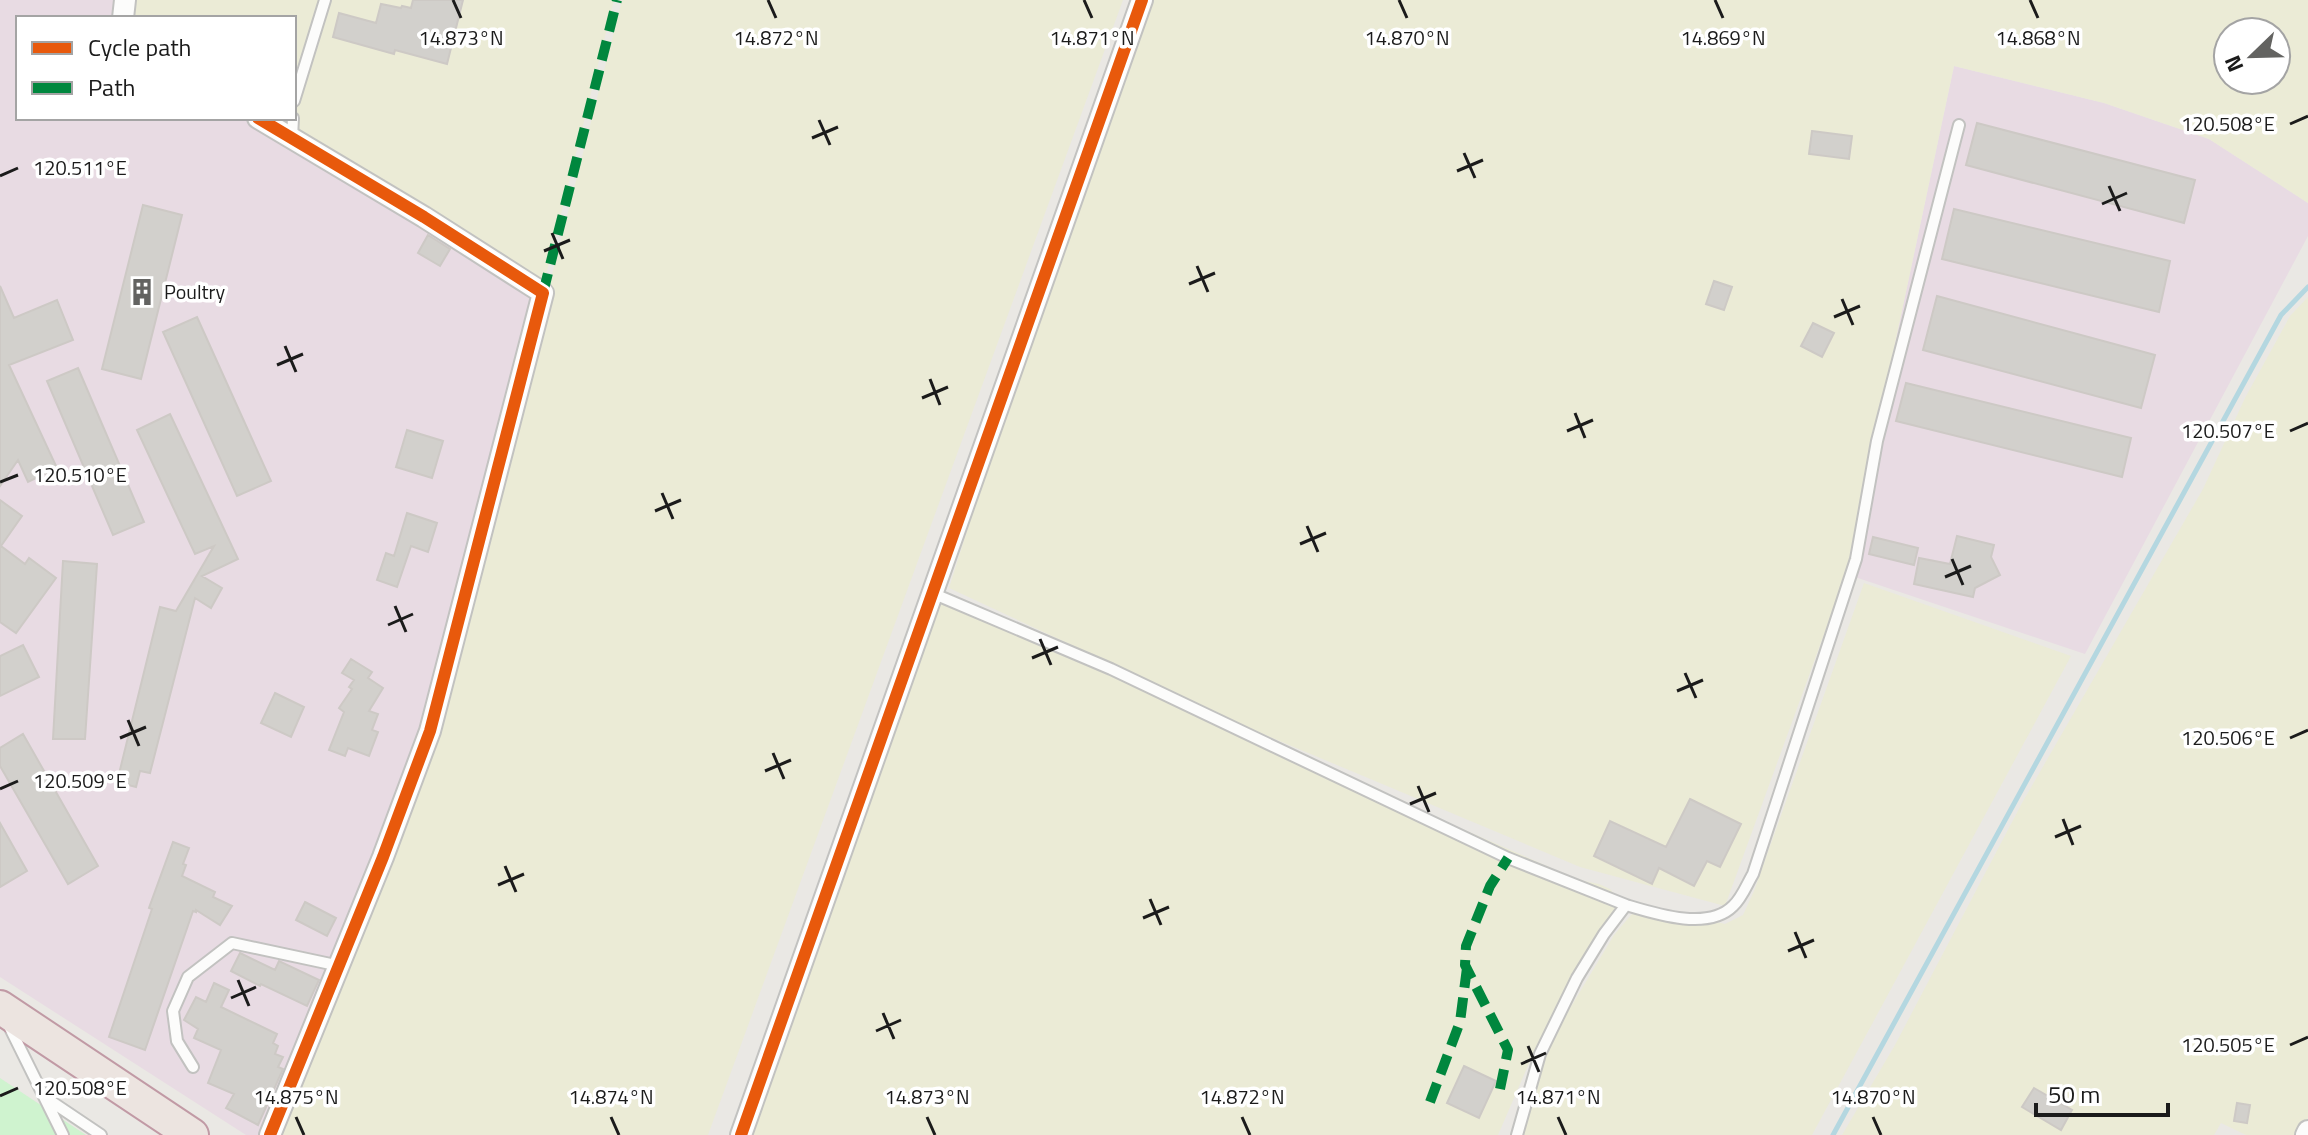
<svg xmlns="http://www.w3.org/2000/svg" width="2308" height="1135" font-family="'Titillium Web',sans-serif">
<rect width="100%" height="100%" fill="#eae8e4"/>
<path fill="#e8dbe3" d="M0 0H122L120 18H18V118H252L535 292 420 729 377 853 265 1135H246L0 977Z
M1954 66 2104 103 2209 139 2308 203V236L2085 654 1846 574Z"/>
<path fill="#ebebd6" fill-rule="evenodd" d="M127 0H614L544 283 263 118H294V18H124Z
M622 0H1123L708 1135H280L389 860 529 365Z
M1146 0H2308V203L2209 139 2104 103 1954 66 1846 574 1725 906 1580 867 1263 734 949 588 1049 270ZM2228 32H2276V80H2228Z
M2308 297V1117L2302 1135H2246L2221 1123 2214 1135H1842L1895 1045 2022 803 2203 489 2245 398 2290 316Z
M1864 583 2071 656 1812 1135H1520L1542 1055 1614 935 1631 915 1638 911 1654 908 1725 924 1743 915 1754 891Z
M940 601 1579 880 1599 884 1610 889 1616 896 1618 904 1569 983 1533 1054 1498 1135H751Z"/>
<path fill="#cff3cf" d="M0 1078 86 1135H0Z"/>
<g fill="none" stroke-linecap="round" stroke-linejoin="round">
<path stroke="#b4d7e0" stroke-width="5" d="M1833 1135 2281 315 2308 287"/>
</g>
<path fill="#d2d0cc" stroke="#cdc9c5" stroke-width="2" d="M413 0H463L447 64 395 50 394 54 333 37 339 13 376 23 381 4 401 8 402 6 411 8Z
M1977 123 2195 180 2184 223 1966 165Z
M1812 131 1852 136 1849 159 1809 154Z
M143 205 182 215 141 379 102 369Z
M1954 209 2170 261 2159 312 1942 259Z
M428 235 450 249 440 266 418 253Z
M1714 281 1732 287 1724 310 1706 304Z
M0 286 14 318 57 300 73 340 9 365 57 468 28 482 18 460 0 486Z
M1937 296 2155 355 2141 408 1923 350Z
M197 317 271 481 237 496 163 332Z
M1813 323 1834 333 1822 357 1801 346Z
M78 368 144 522 113 535 47 381Z
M1906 383 2131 438 2122 477 1896 421Z
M170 414 238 559 202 576 222 588 211 608 195 598 150 773 140 771 136 787 117 782 160 607 176 611 214 546 195 554 137 430Z
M407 430 443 441 432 478 396 467Z
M0 500 22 516 1 546 25 564 29 558 56 578 16 633 0 622Z
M407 513 437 523 428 552 411 546 397 587 377 580 386 553 394 556Z
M1957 536 1994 545 1991 557 2000 575 1975 588 1973 597 1914 584 1919 558 1950 564Z
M1873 537 1918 548 1914 565 1869 554Z
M63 561 97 564 85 739H53Z
M23 645 39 677 0 696V656Z
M351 659 372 672 368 678 383 688 369 711 378 714 372 730 378 732 369 756 348 748 345 756 329 750 344 712 339 708 352 689 349 687 354 680 342 673Z
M275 693 304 707 291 737 261 723Z
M23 734 98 866 68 884 0 766V748Z
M1690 799 1741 824 1720 867 1707 861 1694 886 1659 868 1652 884 1594 856 1610 821 1666 847Z
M0 823 27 871 0 887Z
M173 842 189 848 183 864 186 865 182 876 215 892 213 897 232 906 220 925 196 910V912L193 911 145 1050 109 1037 152 909 149 908Z
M305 902 336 918 327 936 296 920Z
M240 953 275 970 279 961 319 980 307 1006 261 984 260 986 231 971Z
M214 983 229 990 221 1007 277 1034 273 1043 278 1046 275 1054 283 1057 278 1067 283 1069 258 1125 226 1108 234 1094 208 1083 221 1050 194 1038 198 1029 184 1020 196 997 206 1002Z
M1464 1066 1496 1081 1479 1118 1447 1103Z
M2034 1088 2072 1110 2061 1130 2022 1107Z
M2237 1103 2250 1105 2247 1123 2234 1121Z"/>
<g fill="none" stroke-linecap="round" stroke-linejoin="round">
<g stroke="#c2c2c0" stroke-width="14">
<path id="service" d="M294 101 325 0
M292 138 293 118
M932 593 1111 669 1508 858 1626 905
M9 1026 63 1135
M193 1067 177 1041 173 1011 188 977 232 943 340 966
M46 1098 101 1135
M1517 1135 1540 1054 1577 978 1604 934 1626 905C1656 914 1708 931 1733 906 1742 898 1747 884 1753 874L1856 559 1877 441 1959 125"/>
</g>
<g stroke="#c2c2c0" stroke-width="24">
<path id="minor" d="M123 18 125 0
M258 118 424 217 543 293 430 731 383 857 270 1135
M741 1135 1142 0
M2306 1135 2308 1131"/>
</g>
<g stroke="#c19aa5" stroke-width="36">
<path id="trunk" d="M0 1007 192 1135"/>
</g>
<use href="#service" stroke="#fcfcfb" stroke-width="10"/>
<use href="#minor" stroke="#fcfcfb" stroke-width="20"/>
<use href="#trunk" stroke="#ece4e0" stroke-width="32"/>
<path stroke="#00873e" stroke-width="10" stroke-dasharray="20 10" stroke-linecap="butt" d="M543 293 617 0
M1500 1089 1508 1050 1465 965 1466 946 1490 886 1508 858
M1430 1102 1460 1022 1467 968"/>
<g stroke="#fff" stroke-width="17">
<path id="cycleway" d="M258 118 424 217 543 293 430 731 383 857 270 1135
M741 1135 1142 0"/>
</g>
<use href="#cycleway" stroke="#e8590c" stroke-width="12"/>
</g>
<path fill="none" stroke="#1b1b1b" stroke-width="3" d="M453 0 461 18M768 0 776 18M1084 0 1092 18M1399 0 1407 18M1715 0 1723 18M2030 0 2038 18M819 120 830 145M2290 124 2308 116M812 138 838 127M1464 153 1475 178M1457 171 1483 160M0 176 18 168M2109 186 2120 211M2102 204 2127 193M552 233 563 259M544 251 570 240M1197 266 1208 292M1189 284 1215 273M1842 299 1853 325M1834 317 1860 306M285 346 296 372M277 365 303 354M930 379 940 405M922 398 948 387M1575 413 1585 438M1567 431 1593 420M2290 431 2308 423M0 482 18 475M662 493 673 519M655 511 681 500M1307 526 1318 552M1300 544 1326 533M1952 559 1963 585M1945 577 1971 566M395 606 406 632M388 625 413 614M1040 639 1051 665M1032 658 1058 647M1685 673 1696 698M1677 691 1703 680M128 720 139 746M120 738 146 727M2290 738 2308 730M773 753 784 779M765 771 791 760M1418 786 1429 812M0 789 18 781M1410 804 1436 793M2063 819 2073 845M2055 837 2081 826M505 866 516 892M498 885 524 874M1150 899 1161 925M1143 918 1169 907M1795 932 1806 958M1788 951 1814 940M238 980 249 1006M231 998 256 987M883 1013 894 1039M876 1031 901 1020M2290 1045 2308 1037M1528 1046 1539 1072M1521 1064 1546 1053M0 1096 18 1088M296 1117 304 1135M611 1117 619 1135M927 1117 935 1135M1242 1117 1250 1135M1558 1117 1566 1135M1873 1117 1881 1135"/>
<defs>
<g id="building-bare" transform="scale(2.16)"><path d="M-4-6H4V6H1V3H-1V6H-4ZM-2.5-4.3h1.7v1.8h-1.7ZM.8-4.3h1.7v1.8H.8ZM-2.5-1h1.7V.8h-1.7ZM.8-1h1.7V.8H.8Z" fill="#636361" stroke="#fff" stroke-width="2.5" paint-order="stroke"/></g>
</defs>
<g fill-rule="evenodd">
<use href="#building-bare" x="142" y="292"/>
</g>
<g text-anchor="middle" stroke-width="7" stroke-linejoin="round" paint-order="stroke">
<g font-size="20" fill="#1b1b1b" stroke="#fff" text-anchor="start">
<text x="164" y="299">Poultry</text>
</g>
</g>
<g font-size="20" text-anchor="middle" fill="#1b1b1b" stroke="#fff" stroke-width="7" stroke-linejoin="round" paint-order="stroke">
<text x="461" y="45">14.873°N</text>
<text x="776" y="45">14.872°N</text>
<text x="1092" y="45">14.871°N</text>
<text x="1407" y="45">14.870°N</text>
<text x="1723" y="45">14.869°N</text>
<text x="2038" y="45">14.868°N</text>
<text x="2228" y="131">120.508°E</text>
<text x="80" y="175">120.511°E</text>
<text x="2228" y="438">120.507°E</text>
<text x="80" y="482">120.510°E</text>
<text x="2228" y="745">120.506°E</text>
<text x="80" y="788">120.509°E</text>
<text x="2228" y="1052">120.505°E</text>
<text x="80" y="1095">120.508°E</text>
<text x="296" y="1104">14.875°N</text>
<text x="611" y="1104">14.874°N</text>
<text x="927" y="1104">14.873°N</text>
<text x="1242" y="1104">14.872°N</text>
<text x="1558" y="1104">14.871°N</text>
<text x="1873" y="1104">14.870°N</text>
</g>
<rect x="16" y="16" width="280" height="104" fill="#ffffff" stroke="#a4a4a4" stroke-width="2"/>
<rect x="32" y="42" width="40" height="12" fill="#e8590c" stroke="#a4a4a4" stroke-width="2"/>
<text x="88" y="56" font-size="24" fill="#1b1b1b">Cycle path</text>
<rect x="32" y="82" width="40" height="12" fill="#00873e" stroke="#a4a4a4" stroke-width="2"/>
<text x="88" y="96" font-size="24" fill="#1b1b1b">Path</text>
<g transform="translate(2252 56) rotate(247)"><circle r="38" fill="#ffffff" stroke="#a4a4a4" stroke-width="2"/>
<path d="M0-6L14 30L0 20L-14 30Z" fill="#636361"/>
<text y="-12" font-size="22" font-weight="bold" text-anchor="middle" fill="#1b1b1b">N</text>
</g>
<path d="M2036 1103v12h132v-12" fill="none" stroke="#1b1b1b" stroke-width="4"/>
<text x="2048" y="1103" font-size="24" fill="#1b1b1b" stroke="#ffffff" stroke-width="6" paint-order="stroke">50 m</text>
</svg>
